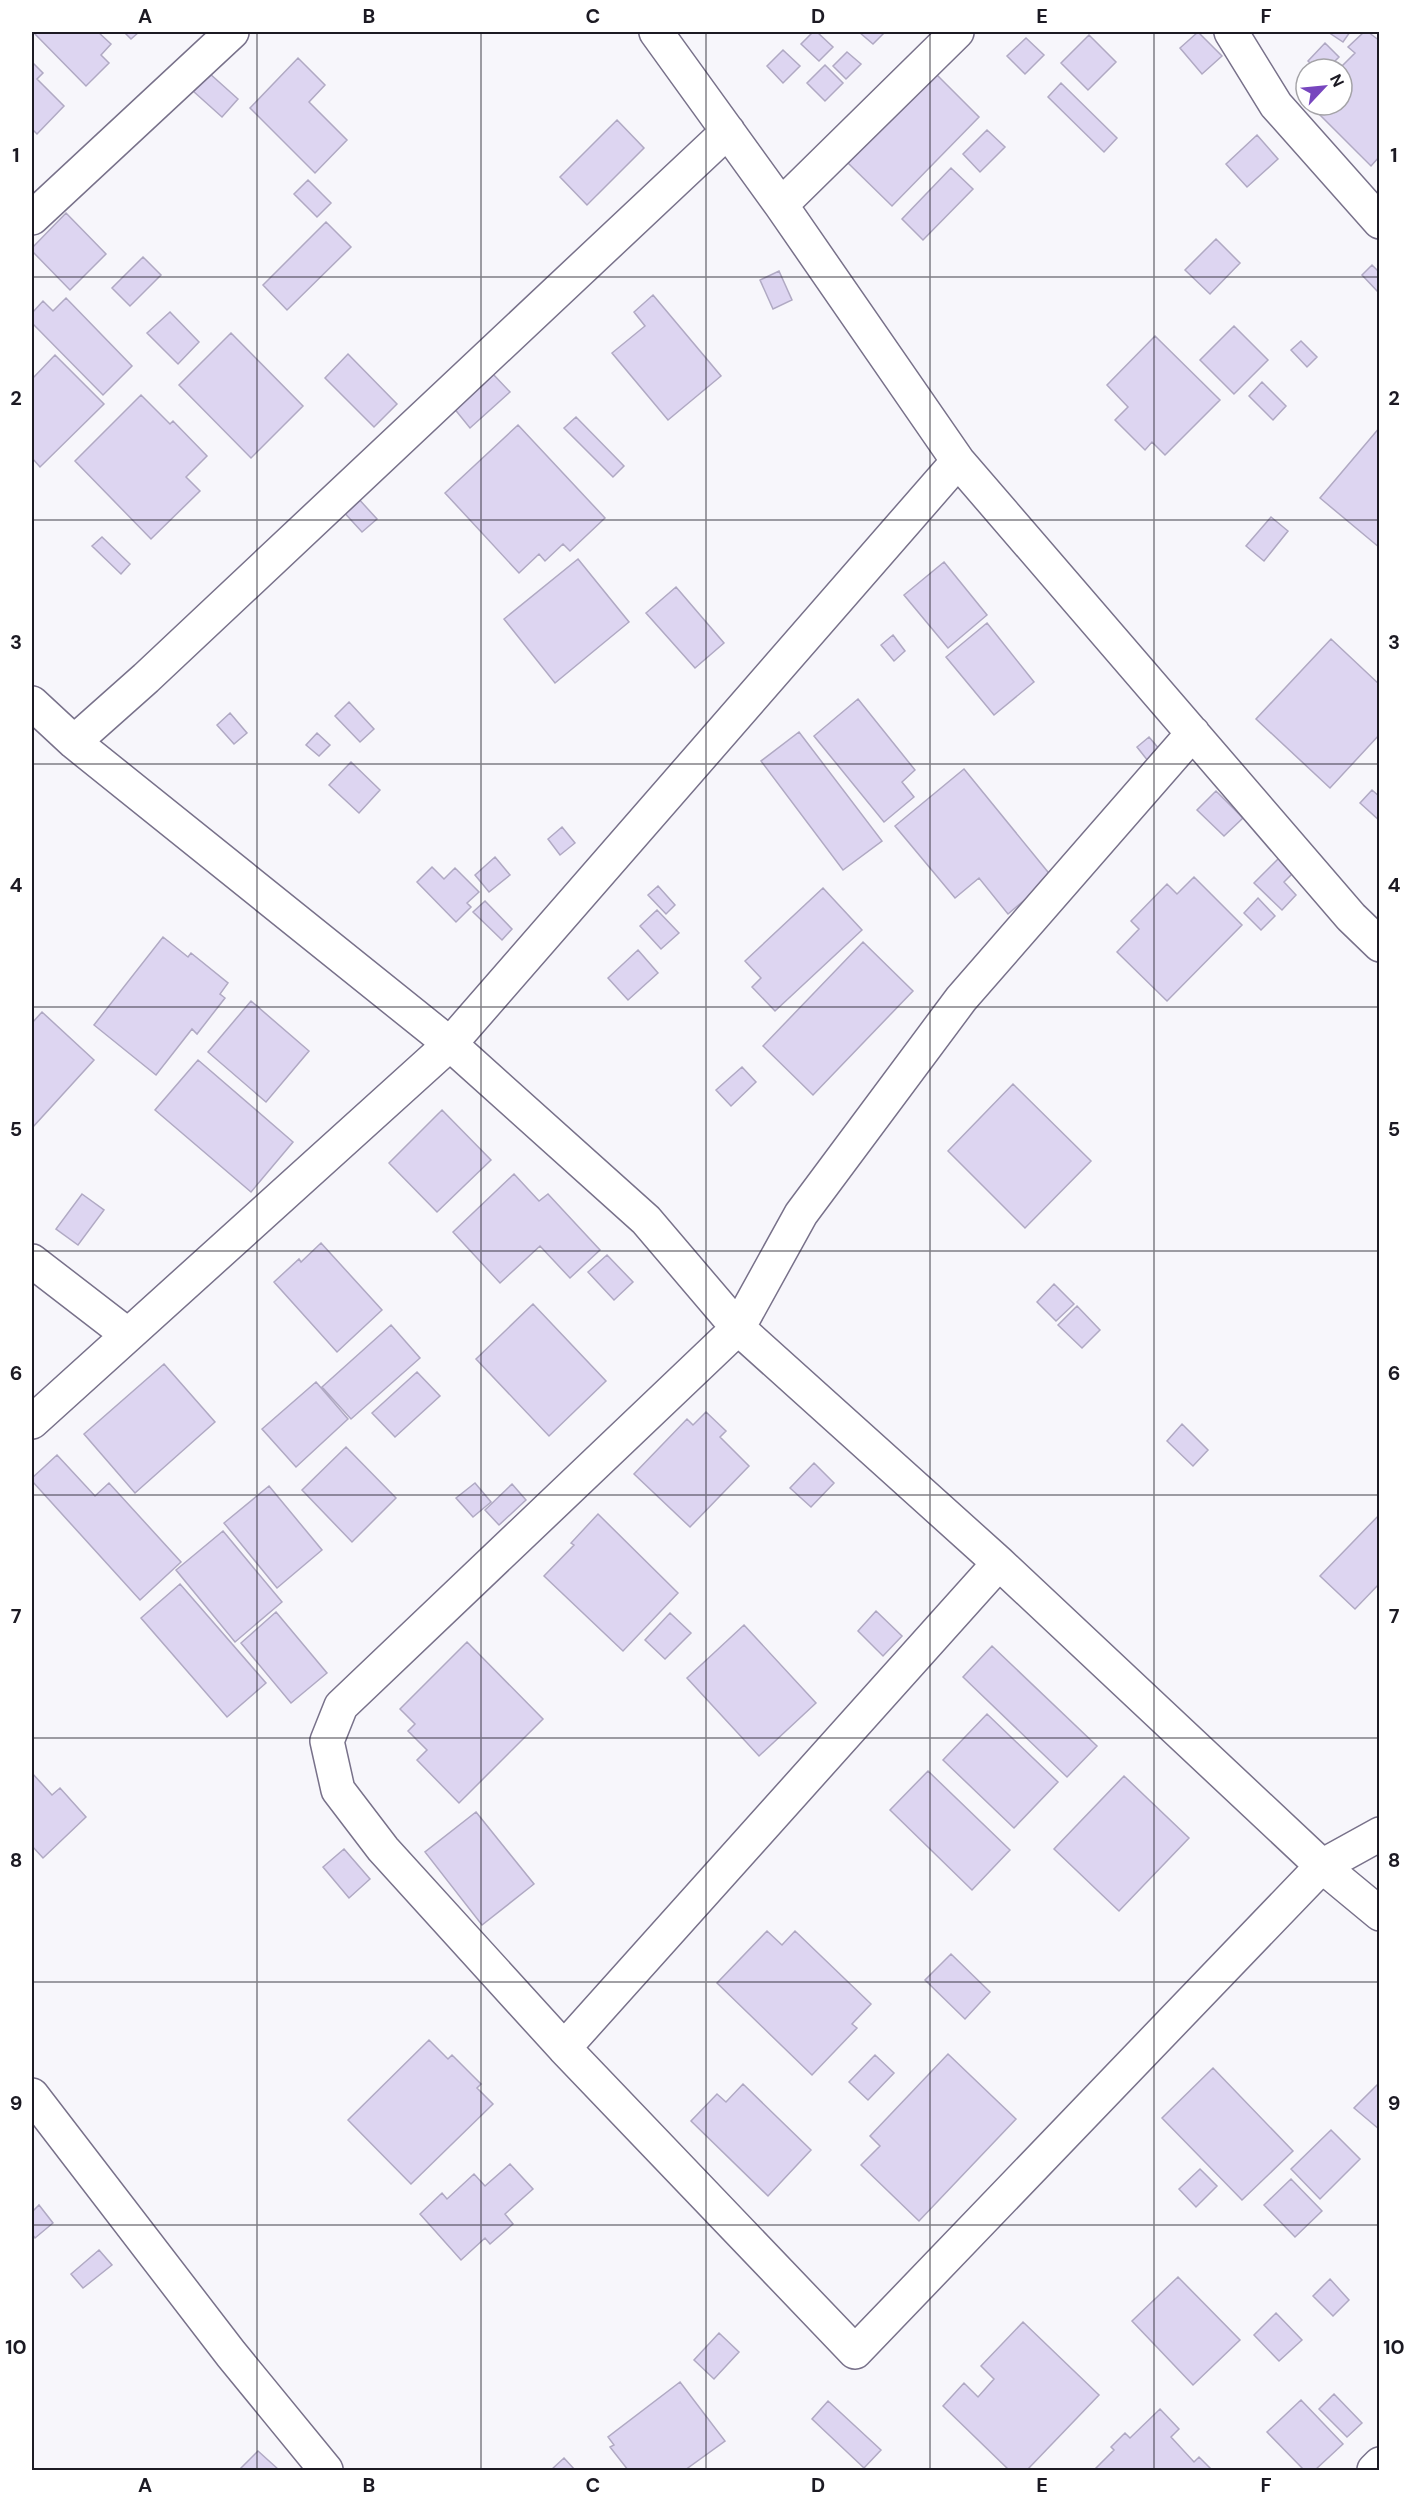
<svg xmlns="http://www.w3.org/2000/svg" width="1411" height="2502" font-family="'DM Sans',sans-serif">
<rect width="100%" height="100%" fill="#f7f6fb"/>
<path fill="#ddd5f1" stroke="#b0a9c3" stroke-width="1.5" d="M33 32H98L111 44 101 55 109 63 86 86Z
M124 32H139L131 39Z
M813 32H817L833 47 819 61 801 44Z
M859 32H885L873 44Z
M1198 32 1222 56 1202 74 1180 48Z
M1328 32H1350L1343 42Z
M1364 32H1368L1380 41V156L1371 166 1310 105H1342V69H1339L1355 53 1348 47Z
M1089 35 1116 62 1088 90 1061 63Z
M1026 38 1044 55 1025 74 1007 56Z
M1325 43 1339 57 1327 69H1316L1308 61Z
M783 50 800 66 783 83 767 66Z
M847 52 861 64 846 79 833 66Z
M298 58 325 85 309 102 347 140 315 173 250 108Z
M32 62 43 73 37 79 64 106 37 134 32 129Z
M825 65 843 83 825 101 807 83Z
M209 73 238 99 222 117 193 91Z
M936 74 979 117 892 206 848 163Z
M1061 83 1117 138 1104 152 1048 97Z
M617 120 644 148 587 205 560 177Z
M987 130 1005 147 980 172 963 154Z
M1257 135 1278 159 1247 187 1226 164Z
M951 168 973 189 923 240 902 219Z
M308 180 331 203 317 217 294 194Z
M66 213 106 254 70 290 32 251V248Z
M326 222 351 247 287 310 263 285Z
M1216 239 1240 263 1210 294 1185 270Z
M143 257 161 275 130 306 112 288Z
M1372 265 1380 273V294L1362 275Z
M779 271 792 300 773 309 760 280Z
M653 295 721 376 668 420 612 353 645 326 634 312Z
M66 298 132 366 103 395 32 323V313L43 301 53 311Z
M170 312 199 342 178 364 147 333Z
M1234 326 1268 360 1234 394 1200 360Z
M231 333 303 406 251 458 179 385Z
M1155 336 1220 400 1165 455 1152 442 1145 450 1115 420 1128 407 1107 385Z
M1301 341 1317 357 1307 367 1291 350Z
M348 354 397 404 374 427 325 378Z
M55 355 104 404 40 467 32 458V379Z
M492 373 510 392 470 428 453 407Z
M1262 382 1286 406 1273 420 1249 396Z
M141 395 170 424 173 421 207 456 186 477 200 491 151 539 75 461Z
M576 417 624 466 613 477 564 428Z
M518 425 605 518 570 551 563 544 545 561 539 554 519 573 445 493Z
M1380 427V548L1320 498Z
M356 496 377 519 362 532 341 509Z
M1271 517 1288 531 1264 561 1246 546Z
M102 537 130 564 121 574 92 546Z
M578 559 629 622 555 683 504 619Z
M944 562 987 615 948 648 904 595Z
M676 587 724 643 695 668 646 613Z
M987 623 1034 682 994 715 946 657Z
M893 635 905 651 894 661 881 645Z
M1331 639 1380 685V734L1330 788 1256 719Z
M858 699 915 770 902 782 914 797 884 822 814 736Z
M349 702 374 729 360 742 335 716Z
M230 713 247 733 234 744 217 725Z
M799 732 882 841 843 870 761 761Z
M317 733 330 745 319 756 306 745Z
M1149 737 1160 750 1148 761 1137 747Z
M351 762 380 790 359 813 329 785Z
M964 769 1052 877 1008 914 979 878 955 898 895 826Z
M1372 790 1380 797V821L1360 803Z
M1216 791 1243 818 1224 836 1197 810Z
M562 827 575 843 560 855 548 839Z
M1286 851 1301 865 1284 882 1296 895 1282 910 1254 883Z
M495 857 510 875 489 892 475 875Z
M432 867 444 879 455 868 479 892 467 903 471 907 456 922 417 882Z
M1194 877 1242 925 1167 1001 1117 952 1139 929 1131 921 1167 884 1177 894Z
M658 886 675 905 666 914 648 895Z
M823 888 862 930 775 1011 752 987 761 978 745 961Z
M1258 898 1275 916 1261 930 1244 913Z
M485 901 512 929 502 940 473 912Z
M657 910 679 933 661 949 640 926Z
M163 937 188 957 191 953 228 983 220 994 225 998 197 1034 192 1029 156 1075 94 1025Z
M863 942 913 991 813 1095 763 1046Z
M638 950 658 973 628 1000 608 978Z
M251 1001 309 1051 266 1102 208 1052Z
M42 1012 94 1060 32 1128V1023Z
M198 1060 293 1142 251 1192 155 1110Z
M742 1067 756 1082 731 1106 716 1090Z
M1013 1084 1091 1161 1025 1228 948 1151Z
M442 1110 491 1160 437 1212 389 1163Z
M514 1174 539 1201 548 1194 600 1250 570 1278 540 1246 500 1283 453 1232Z
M82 1194 104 1210 78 1245 56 1229Z
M321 1243 382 1310 337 1352 274 1282 299 1259 301 1262Z
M607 1255 633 1282 614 1300 588 1272Z
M1054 1284 1074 1304 1056 1321 1037 1302Z
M533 1304 606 1381 549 1436 476 1359Z
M1077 1306 1100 1330 1082 1348 1058 1325Z
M391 1325 420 1358 351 1419 322 1387Z
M164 1364 215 1422 135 1493 84 1434Z
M417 1372 440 1396 395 1437 372 1413Z
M316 1382 348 1419 296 1467 262 1429Z
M706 1412 726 1431 720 1437 749 1466 690 1527 634 1474 687 1419 693 1425Z
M1182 1424 1208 1450 1193 1466 1167 1441Z
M346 1447 396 1498 352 1542 302 1490Z
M57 1455 95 1496 109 1483 181 1562 140 1600 32 1481V1478Z
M814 1463 834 1483 811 1507 790 1488Z
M475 1483 491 1502 473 1517 456 1498Z
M512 1484 526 1500 499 1525 485 1510Z
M269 1486 322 1550 277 1588 224 1523Z
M598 1514 678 1593 623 1651 544 1576 574 1545 571 1543Z
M1380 1514V1583L1355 1609 1320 1576Z
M223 1531 282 1602 235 1642 176 1570Z
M180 1584 266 1683 227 1717 141 1618Z
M876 1611 902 1636 883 1656 858 1631Z
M276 1612 327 1673 291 1703 241 1643Z
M670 1613 691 1633 665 1659 645 1640Z
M744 1625 816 1703 759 1756 687 1678Z
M467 1642 543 1719 459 1803 417 1760 427 1750 408 1731 415 1724 400 1709Z
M992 1646 1097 1746 1067 1777 963 1677Z
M987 1714 1058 1782 1014 1828 943 1760Z
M928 1771 1010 1850 972 1890 890 1810Z
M32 1773 52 1795 60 1788 86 1817 43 1858 32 1846Z
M1124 1776 1189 1838 1119 1911 1054 1849Z
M476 1812 534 1884 482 1925 425 1852Z
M344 1849 370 1879 349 1898 323 1867Z
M767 1931 782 1945 795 1931 871 2004 852 2024 857 2028 812 2075 717 1983Z
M951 1954 990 1992 965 2019 925 1980Z
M429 2040 448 2059 452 2055 481 2084 477 2088 493 2104 411 2184 348 2120Z
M948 2054 1016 2119 919 2221 861 2165 880 2146 870 2136Z
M875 2055 894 2073 868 2100 849 2082Z
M1213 2068 1293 2151 1242 2200 1162 2118Z
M1380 2082V2130L1354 2108Z
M743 2084 811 2150 768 2196 691 2121 717 2094 726 2102Z
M1331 2130 1360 2159 1320 2199 1291 2169Z
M510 2164 533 2189 505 2214 513 2224 490 2244 485 2238 461 2260 420 2214 442 2193 447 2199 474 2174 485 2186Z
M1200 2169 1217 2186 1196 2207 1179 2189Z
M1291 2179 1322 2211 1295 2237 1264 2205Z
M39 2205 53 2223 35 2238 32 2234V2212Z
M99 2250 112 2265 83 2288 71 2274Z
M1178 2277 1240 2340 1193 2385 1132 2321Z
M1330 2279 1349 2300 1333 2316 1313 2296Z
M1276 2313 1302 2340 1279 2361 1254 2335Z
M1023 2322 1099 2395 1027 2470H1009L943 2406 964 2383 978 2397 994 2379 981 2366Z
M719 2333 739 2352 714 2379 694 2360Z
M680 2382 725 2441 685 2470H628L610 2447 614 2445 608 2437Z
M1334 2394 1362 2423 1347 2437 1319 2409Z
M1301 2400 1343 2444 1315 2470H1304L1267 2432Z
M828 2401 881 2450 864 2468 812 2419Z
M1160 2409 1179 2429 1171 2437 1194 2462 1199 2457 1212 2470H1094L1114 2450 1111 2447 1125 2433 1130 2438Z
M258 2451 279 2470H239Z
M564 2458 575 2470H551Z"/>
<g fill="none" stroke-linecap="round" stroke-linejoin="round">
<g stroke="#78718a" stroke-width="36">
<path id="street" d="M656 32 781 205 958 461 1351 917 1380 945
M1231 32 1276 105 1380 222
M781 205 957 32
M32 218 232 32
M958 461 450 1044 646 1220 738 1328 801 1214 961 999 1193 733
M32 703 74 742 450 1044 32 1422
M74 742 146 678 728 131
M32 1261 128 1335
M1380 1834 1322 1866 855 2352 564 2048 383 1849 338 1790 327 1741 341 1706 738 1328 999 1563 1322 1866 1380 1914
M564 2048 999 1563
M32 2095 231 2354 326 2470
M1374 2470 1380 2464"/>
</g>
<use href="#street" stroke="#fff" stroke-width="33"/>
</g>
<path fill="none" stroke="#1c1a23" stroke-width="1.5" stroke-opacity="0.55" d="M257 32V2470M481 32V2470M706 32V2470M930 32V2470M1154 32V2470M32 277H1380M32 520H1380M32 764H1380M32 1007H1380M32 1251H1380M32 1495H1380M32 1738H1380M32 1982H1380M32 2225H1380"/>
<rect width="1411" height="2502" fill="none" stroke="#ffffff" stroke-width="66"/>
<g transform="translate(1324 87) rotate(64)"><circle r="28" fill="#ffffff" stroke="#a4a3a7" stroke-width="1.5"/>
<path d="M0-4.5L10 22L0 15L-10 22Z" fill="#7746be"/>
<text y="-9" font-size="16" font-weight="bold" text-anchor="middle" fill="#1c1a23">N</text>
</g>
<rect x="33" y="33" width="1345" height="2436" fill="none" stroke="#1c1a23" stroke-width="2"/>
<g font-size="20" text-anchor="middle" font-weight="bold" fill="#1c1a23">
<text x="145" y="23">A</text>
<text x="369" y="23">B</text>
<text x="593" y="23">C</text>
<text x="818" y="23">D</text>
<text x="1042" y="23">E</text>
<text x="1266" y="23">F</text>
<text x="16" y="162">1</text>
<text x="1394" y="162">1</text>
<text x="16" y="405">2</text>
<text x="1394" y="405">2</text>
<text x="16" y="649">3</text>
<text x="1394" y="649">3</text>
<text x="16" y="892">4</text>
<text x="1394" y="892">4</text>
<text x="16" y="1136">5</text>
<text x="1394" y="1136">5</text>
<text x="16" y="1380">6</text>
<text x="1394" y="1380">6</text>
<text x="16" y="1623">7</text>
<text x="1394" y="1623">7</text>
<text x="16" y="1867">8</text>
<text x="1394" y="1867">8</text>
<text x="16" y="2110">9</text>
<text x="1394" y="2110">9</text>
<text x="16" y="2354">10</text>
<text x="1394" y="2354">10</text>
<text x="145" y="2492">A</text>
<text x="369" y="2492">B</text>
<text x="593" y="2492">C</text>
<text x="818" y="2492">D</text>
<text x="1042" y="2492">E</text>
<text x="1266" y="2492">F</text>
</g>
</svg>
